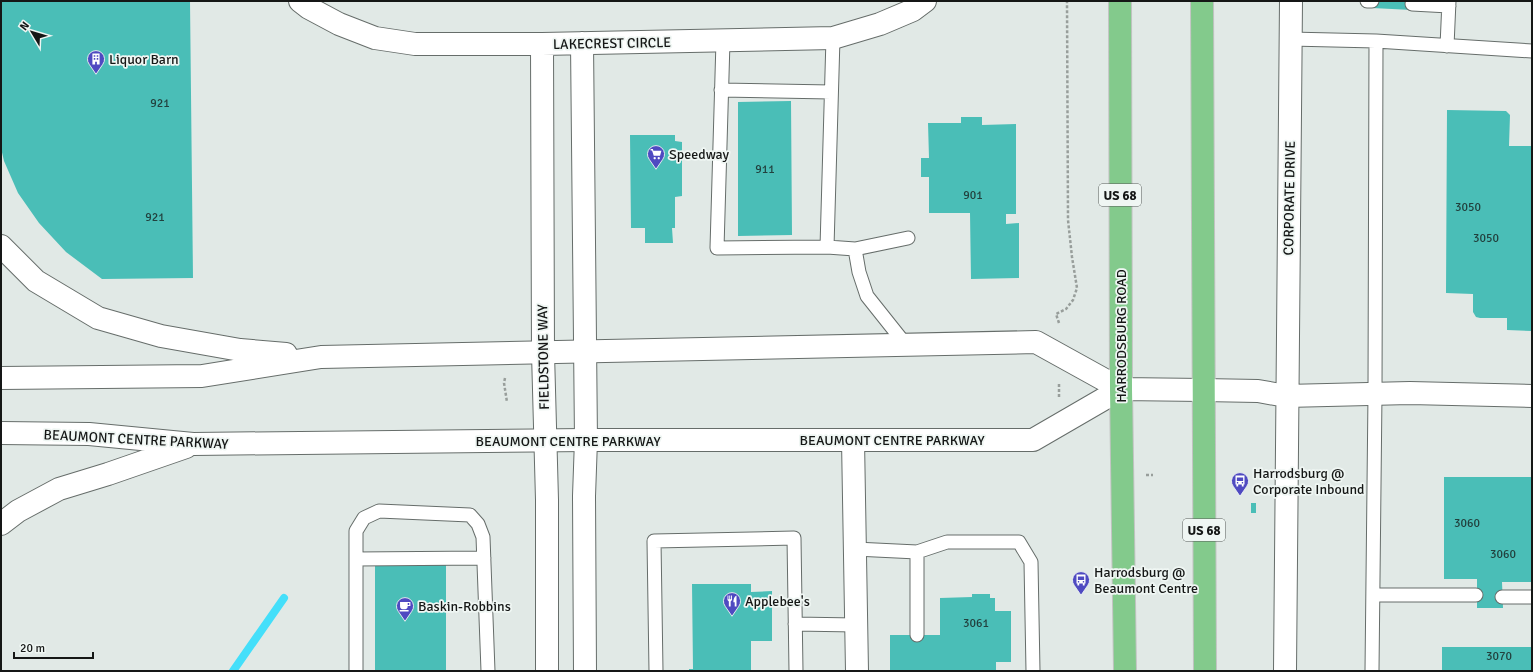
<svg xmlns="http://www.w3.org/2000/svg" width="1533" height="672" font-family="Signika,sans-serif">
<rect width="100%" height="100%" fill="#e1e9e6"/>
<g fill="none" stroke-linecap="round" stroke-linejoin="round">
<path stroke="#44dffa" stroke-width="8" d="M233 671 284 598"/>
</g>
<path fill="#4abeb7" d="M1 1H190L193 278 102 279 66 252 39 223 18 193 4 161 1 148Z
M1372 1H1412V10L1372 8Z
M791 101 792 235 738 236V102Z
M1447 110 1506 111 1510 115 1509 146H1532V331L1507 330V318H1480L1476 317 1473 312V294L1446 293Z
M961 117H982V125L1016 124V214H1006V224L1019 223V278L971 279 970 213H929V177H921V158H929L928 123H961Z
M630 135H675V141L682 142V196L675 197V228H672L673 243H645V228H631Z
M1444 477H1532V582H1502L1503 608H1477V579H1444Z
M1251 503H1256V513H1251Z
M375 563H446V671H375Z
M692 584H751V592L772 591V641H751V671H689V669H693Z
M972 594H990V598H995V611H1011V662H996V671H890V635H940V598L972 597Z
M1442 647H1532V671H1442Z"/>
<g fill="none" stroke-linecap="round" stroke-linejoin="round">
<g stroke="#666d6a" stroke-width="15">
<path id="service" d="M1367 1H1372
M1412 4 1449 6
M833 38 827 247 855 249 859 272 867 296 906 345
M1290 39 1376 41 1532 51
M723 41 717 248 827 247
M1447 46 1449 1
M721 90 831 92
M855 249 908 238
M855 549 917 552 947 542H1019L1031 562 1033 671
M917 552V635
M356 559 484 558
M1373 595H1476
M1502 597H1532
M795 624 856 625
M356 671V531L364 518 379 511 470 515 478 524 483 537 488 671
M656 671 654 541 794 538 796 671
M1372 671 1375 394 1376 41"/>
</g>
<g stroke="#666d6a" stroke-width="24">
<path id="minor" d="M300 1 309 8 339 24 375 38 415 44H542L833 38 880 24 913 10 925 1
M582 43 586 440 584 496 585 671
M542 44 543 353 547 500V671
M1203 390 1258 391 1286 396 1410 393 1532 396
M853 440 857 671
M1285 671 1291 1"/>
</g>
<g stroke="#666d6a" stroke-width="24">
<path id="tertiary" d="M1 246 36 281 98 318 161 336 240 350 286 354
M1 378 202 376 321 357 1036 342 1121 389 1203 390
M1 433 89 434 193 444 586 440H1033L1121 389
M1 524 18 511 59 489 108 474 186 447"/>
</g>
<g stroke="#c2c3c2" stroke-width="24">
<path id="primary" d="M1120 1 1121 389 1125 671
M1202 1 1205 671"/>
</g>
<path stroke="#989e9b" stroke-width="2.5" stroke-dasharray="3 2" stroke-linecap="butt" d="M1059 323 1056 314 1066 309 1073 300 1077 288 1072 257 1068 220 1067 1
M505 378 504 383 507 402
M1059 397V384
M1146 475H1153"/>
<use href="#service" stroke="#fff" stroke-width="13"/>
<use href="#minor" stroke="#fff" stroke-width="22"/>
<use href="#tertiary" stroke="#fff" stroke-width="22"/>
<use href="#primary" stroke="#83ca8c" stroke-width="22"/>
</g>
<defs>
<g id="building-pin" transform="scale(0.9)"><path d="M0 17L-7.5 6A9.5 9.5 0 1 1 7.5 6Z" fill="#4f4ac1" stroke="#eff6f3"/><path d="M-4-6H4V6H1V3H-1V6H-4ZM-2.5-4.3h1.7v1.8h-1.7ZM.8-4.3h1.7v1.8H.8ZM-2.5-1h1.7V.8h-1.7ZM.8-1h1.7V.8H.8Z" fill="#fff"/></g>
<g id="supermarket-pin" transform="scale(0.9)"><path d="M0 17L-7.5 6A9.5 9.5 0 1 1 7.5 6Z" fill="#4f4ac1" stroke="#eff6f3"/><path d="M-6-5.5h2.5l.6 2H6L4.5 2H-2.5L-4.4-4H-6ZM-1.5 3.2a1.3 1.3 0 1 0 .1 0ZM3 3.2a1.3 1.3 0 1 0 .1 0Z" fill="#fff"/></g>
<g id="bus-pin" transform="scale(0.9)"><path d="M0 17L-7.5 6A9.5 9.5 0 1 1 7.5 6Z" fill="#4f4ac1" stroke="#eff6f3"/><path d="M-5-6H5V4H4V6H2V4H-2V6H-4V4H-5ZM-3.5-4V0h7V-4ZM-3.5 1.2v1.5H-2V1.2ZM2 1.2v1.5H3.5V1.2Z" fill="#fff"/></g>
<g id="restaurant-pin" transform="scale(0.9)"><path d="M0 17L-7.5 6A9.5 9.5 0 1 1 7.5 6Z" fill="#4f4ac1" stroke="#eff6f3"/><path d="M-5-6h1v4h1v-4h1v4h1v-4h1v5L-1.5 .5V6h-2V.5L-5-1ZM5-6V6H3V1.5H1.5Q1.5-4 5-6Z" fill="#fff"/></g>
<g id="cafe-pin" transform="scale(0.9)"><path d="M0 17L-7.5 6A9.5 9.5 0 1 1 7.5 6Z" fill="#4f4ac1" stroke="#eff6f3"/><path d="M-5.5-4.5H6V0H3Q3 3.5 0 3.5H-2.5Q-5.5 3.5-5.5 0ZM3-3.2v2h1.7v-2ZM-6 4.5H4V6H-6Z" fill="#fff"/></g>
</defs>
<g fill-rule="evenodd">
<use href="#building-pin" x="96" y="59"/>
<use href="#supermarket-pin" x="656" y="154"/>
<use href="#bus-pin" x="1240" y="481"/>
<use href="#bus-pin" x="1081" y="580"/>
<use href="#restaurant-pin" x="732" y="601"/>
<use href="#cafe-pin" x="405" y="606"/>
</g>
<g text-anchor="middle" stroke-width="3.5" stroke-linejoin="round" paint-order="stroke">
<g font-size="12" fill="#22413e">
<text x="160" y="107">921</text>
<text x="765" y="173">911</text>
<text x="973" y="199">901</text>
<text x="1468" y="211">3050</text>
<text x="155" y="221">921</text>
<text x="1486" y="242">3050</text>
<text x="1467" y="527">3060</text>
<text x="1503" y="558">3060</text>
<text x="976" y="627">3061</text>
<text x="1499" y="660">3070</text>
</g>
<g fill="#eff6f3" stroke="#565a58" stroke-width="1">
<rect x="1099" y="184" width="42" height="22" rx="3"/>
<rect x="1183" y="519" width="42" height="22" rx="3"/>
</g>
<g font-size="13" font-weight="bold" fill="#151716">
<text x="1120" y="200">US 68</text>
<text x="1204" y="535">US 68</text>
</g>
<g font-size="14" fill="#151716" stroke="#eff6f3">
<text transform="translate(612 43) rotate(-1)" y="5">LAKECREST CIRCLE</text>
<text transform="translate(1289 198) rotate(-89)" y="5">CORPORATE DRIVE</text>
<text transform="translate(1121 336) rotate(-90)" y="5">HARRODSBURG ROAD</text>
<text transform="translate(543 357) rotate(-91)" y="5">FIELDSTONE WAY</text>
<text transform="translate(136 439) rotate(3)" y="5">BEAUMONT CENTRE PARKWAY</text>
<text x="892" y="445">BEAUMONT CENTRE PARKWAY</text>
<text x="568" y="446">BEAUMONT CENTRE PARKWAY</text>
</g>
<g font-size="14" fill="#151716" stroke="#eff6f3" text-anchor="start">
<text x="109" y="64">Liquor Barn</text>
<text x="669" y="159">Speedway</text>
<text x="1253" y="478">Harrodsburg @<tspan x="1253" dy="16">Corporate Inbound</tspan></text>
<text x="1094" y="577">Harrodsburg @<tspan x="1094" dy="16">Beaumont Centre</tspan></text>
<text x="745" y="606">Applebee's</text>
<text x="418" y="611">Baskin-Robbins</text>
</g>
</g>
<rect width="1533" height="672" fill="none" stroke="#151716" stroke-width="4"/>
<g transform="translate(32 32) rotate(308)" stroke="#eff6f3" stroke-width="3" paint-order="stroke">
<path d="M0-3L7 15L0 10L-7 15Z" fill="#151716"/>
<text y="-6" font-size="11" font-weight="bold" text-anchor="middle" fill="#151716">N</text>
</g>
<path d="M14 652v6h79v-6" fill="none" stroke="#151716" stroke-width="2"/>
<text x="20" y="652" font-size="12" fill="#151716" stroke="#eff6f3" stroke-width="3" paint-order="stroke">20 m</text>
</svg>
